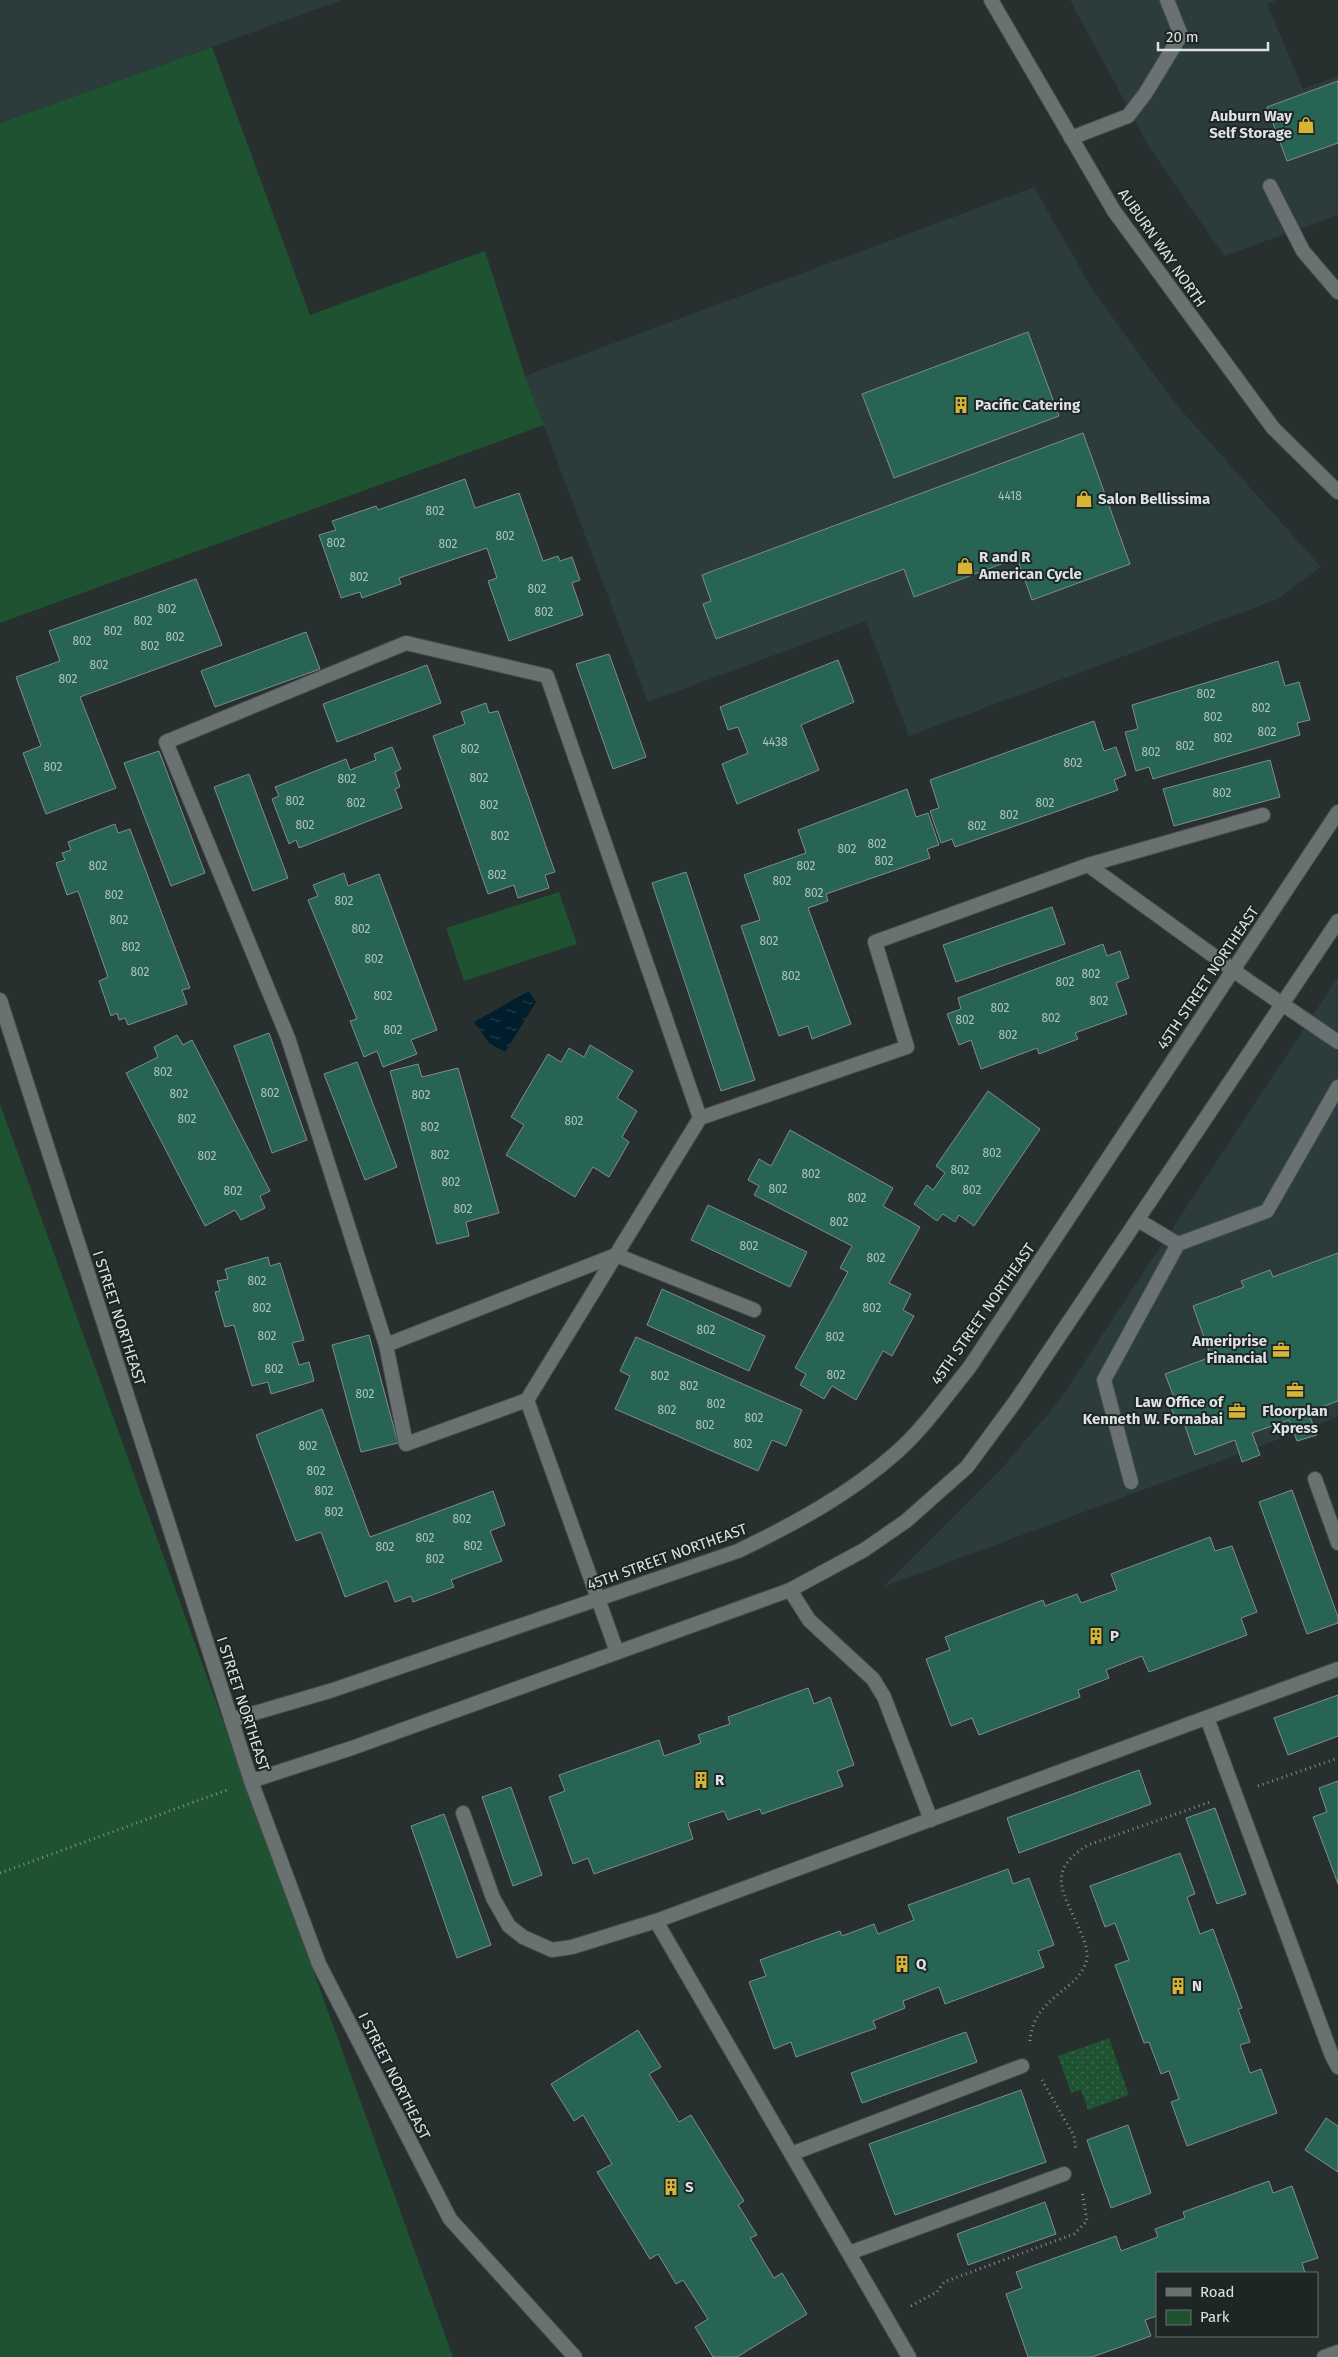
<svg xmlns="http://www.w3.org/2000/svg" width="1338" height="2357" font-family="'Fira Sans',sans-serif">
<defs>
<pattern id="park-dots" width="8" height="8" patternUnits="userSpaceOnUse" patternTransform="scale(1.25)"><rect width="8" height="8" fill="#1e5231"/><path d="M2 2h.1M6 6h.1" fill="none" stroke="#3e6b4f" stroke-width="1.8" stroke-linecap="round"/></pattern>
<pattern id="water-ripples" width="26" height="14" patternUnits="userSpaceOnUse" patternTransform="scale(1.25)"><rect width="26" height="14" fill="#011e2d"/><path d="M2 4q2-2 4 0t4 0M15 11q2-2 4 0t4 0" fill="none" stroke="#263e4b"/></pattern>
</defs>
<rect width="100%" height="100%" fill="#272f2f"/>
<path fill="#2c3b3b" d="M0 0H342L0 123Z
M1070 0H1277L1267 4 1303 89 1338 76V215L1224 256 1148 145Z
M1034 187 1092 289 1174 402 1321 567 1278 599 909 736 866 621 648 702 525 376Z
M1338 977V1417L883 1587 1002 1468 1058 1402Z"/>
<path fill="#1e5231" d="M212 47 310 315 485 251 525 376 544 425 0 623V123Z
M559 892 577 944 464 981 446 928Z
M0 1104 453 2357H0Z"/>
<path fill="url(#park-dots)" d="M1109 2038 1129 2095 1088 2110 1081 2090 1071 2093 1058 2056Z"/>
<path fill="url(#water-ripples)" d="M529 991 536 1002 505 1052 489 1043 474 1022Z"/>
<path fill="#276454" stroke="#848c89" d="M1338 81V143L1287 161 1267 107Z
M1028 332 1059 416 894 478 862 394Z
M1083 433 1130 564 1032 600 1017 558 914 597 904 569 716 639 703 604 711 601 702 575Z
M465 479 475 508 519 493 543 561 558 556 560 561 572 557 580 580 572 583 583 615 509 641 488 581 497 578 487 548 399 578 401 584 362 598 360 592 341 598 319 535 336 530 332 521 376 506 378 510Z
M196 579 222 645 80 697 116 788 46 814 23 753 41 746 16 677 60 661 49 631Z
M306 632 320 669 215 707 201 671Z
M609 654 646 757 613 769 576 664Z
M838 660 854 702 801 725 819 770 737 804 722 764 748 753 738 727 728 730 720 707Z
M1278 661 1285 686 1299 682 1310 720 1297 723 1300 735 1153 779 1149 767 1136 771 1125 732 1138 729 1132 705Z
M427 665 441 703 337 742 323 704Z
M486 703 489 713 498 711 555 872 545 875 549 888 518 898 514 885 488 894 433 736 465 724 461 712Z
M1094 721 1104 751 1116 747 1126 775 1114 780 1118 790 955 847 952 839 941 843 930 811 939 808 930 780Z
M392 747 401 769 395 772 400 787 395 789 402 808 299 848 296 840 289 844 272 799 279 796 275 787 346 759 350 770 376 760 374 754Z
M159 751 205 873 171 886 124 763Z
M1270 760 1280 797 1174 826 1163 789Z
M249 774 288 878 253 891 214 787Z
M907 789 916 817 928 813 939 845 927 849 930 858 826 894 828 901 808 908 851 1024 812 1039 808 1026 779 1036 741 926 760 920 744 875 806 853 798 830Z
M115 824 118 833 130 829 190 988 182 990 187 1004 128 1025 125 1018 119 1020 117 1013 111 1016 99 981 108 977 78 891 67 895 56 863 65 860 62 853 71 850 68 842Z
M686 872 755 1080 721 1091 652 883Z
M344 873 348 886 379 874 437 1030 411 1040 417 1054 383 1067 377 1051 364 1057 350 1021 357 1019 308 900 318 896 313 885Z
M1052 907 1065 944 956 982 943 945Z
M1103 944 1107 956 1120 951 1129 978 1116 983 1127 1014 1075 1033 1078 1039 1039 1054 1037 1048 981 1069 971 1040 959 1045 947 1014 961 1009 958 998Z
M269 1033 307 1140 272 1153 234 1046Z
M177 1035 183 1045 192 1040 270 1191 260 1196 265 1208 241 1220 235 1210 205 1226 126 1073 158 1057 154 1047Z
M590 1045 633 1071 617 1098 637 1111 622 1137 629 1142 609 1177 593 1167 575 1197 506 1155 524 1125 511 1117 548 1054 561 1062 569 1048 584 1057Z
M357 1062 397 1167 365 1180 324 1074Z
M418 1064 422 1077 458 1068 499 1213 466 1222 469 1236 437 1244 390 1071Z
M988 1091 1040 1129 974 1226 959 1215 955 1222 943 1214 937 1221 914 1204 927 1185 933 1190 945 1173 936 1166Z
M790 1130 893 1188 883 1206 920 1227 889 1283 911 1294 903 1310 914 1316 892 1356 883 1351 856 1400 832 1386 824 1399 800 1385 806 1374 795 1368 848 1272 840 1268 852 1246 754 1195 759 1186 748 1180 759 1159 771 1166Z
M708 1205 807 1252 790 1287 691 1240Z
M1338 1253V1401L1308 1412 1317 1435 1297 1441 1289 1420 1252 1433 1260 1455 1242 1462 1235 1440 1195 1455 1183 1420 1177 1423 1168 1399 1174 1397 1165 1374 1211 1357 1193 1306 1244 1287 1241 1281 1270 1270 1273 1277Z
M268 1257 270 1266 280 1263 304 1340 292 1343 299 1365 309 1362 314 1381 271 1394 268 1382 252 1386 234 1325 225 1327 215 1292 220 1291 217 1281 228 1279 225 1269Z
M662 1289 765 1336 749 1371 647 1325Z
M369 1335 398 1443 361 1452 332 1345Z
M636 1337 802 1410 786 1446 772 1440 758 1471 615 1409 630 1376 620 1371Z
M322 1409 370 1537 493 1491 505 1525 490 1531 502 1561 451 1580 454 1587 413 1602 411 1596 395 1602 387 1581 345 1597 321 1532 296 1541 256 1435Z
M1292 1490 1338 1617V1623L1307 1634 1259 1502Z
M1210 1537 1215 1551 1232 1546 1257 1612 1241 1618 1247 1635 1149 1672 1142 1656 1106 1670 1109 1678 1078 1690 1080 1697 979 1735 972 1718 951 1726 926 1659 950 1650 945 1637 1043 1600 1045 1606 1077 1594 1081 1603 1117 1590 1111 1574Z
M808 1688 814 1704 830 1697 854 1765 837 1771 843 1786 762 1814 760 1809 728 1820 724 1811 688 1823 693 1839 594 1874 588 1858 573 1864 549 1797 565 1791 559 1775 659 1740 664 1756 701 1743 698 1735 730 1724 728 1717Z
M1338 1695V1736L1288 1755 1274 1718Z
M1139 1770 1151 1804 1019 1853 1007 1818Z
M1338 1781V1884L1313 1817 1327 1812 1319 1788Z
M511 1787 542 1875 513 1886 482 1797Z
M1215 1808 1246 1894 1217 1904 1186 1818Z
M444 1814 491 1945 457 1958 411 1826Z
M1180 1853 1195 1894 1187 1897 1200 1934 1213 1929 1242 2008 1238 2009 1250 2042 1240 2045 1250 2073 1261 2069 1277 2113 1187 2146 1171 2102 1179 2099 1169 2071 1161 2074 1149 2042 1144 2043 1115 1965 1129 1960 1115 1923 1105 1927 1090 1886Z
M1008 1869 1013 1884 1029 1878 1054 1945 1038 1951 1044 1967 945 2004 939 1987 903 2001 905 2008 873 2021 876 2028 796 2057 791 2042 774 2049 749 1982 766 1976 760 1960 840 1931 842 1936 874 1924 878 1934 914 1920 908 1905Z
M638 2030 661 2067 649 2074 679 2122 691 2115 744 2201 738 2205 757 2235 750 2238 774 2278 782 2273 807 2314 737 2357H713L695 2327 708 2319 683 2280 676 2284 658 2254 650 2259 597 2172 612 2164 583 2115 574 2121 551 2084Z
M966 2032 977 2062 862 2103 851 2073Z
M1021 2090 1046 2162 895 2215 869 2144Z
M1326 2118 1338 2126V2172L1305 2150Z
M1128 2125 1151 2193 1111 2208 1087 2140Z
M1269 2181 1273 2193 1292 2186 1318 2258 1302 2263 1305 2273H1157V2316L1145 2320 1151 2336 1092 2357H1028L1006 2294 1022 2288 1016 2272 1116 2236 1121 2251 1158 2237 1155 2229 1185 2218 1183 2212Z
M1045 2202 1056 2234 968 2265 957 2234Z"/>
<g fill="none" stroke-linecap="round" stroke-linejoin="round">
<g stroke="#454c4c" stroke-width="16">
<path id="service" d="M1071 138 1128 116 1145 94 1181 35 1167 0
M1270 186 1303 251 1338 292
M1088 865 1247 980 1338 1042
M700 1118 907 1047 875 942 1088 865 1263 815
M1138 1220 1178 1244
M386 1345 616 1255 754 1310
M527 1400 406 1444 386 1345 288 1038 166 742 406 643 547 676 700 1118 527 1400 617 1652
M1315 1479 1338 1543
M1131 1482 1104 1380 1178 1244 1267 1211 1338 1087
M790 1590 809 1620 873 1679 884 1697 931 1820
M1207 1718 1332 2056 1338 2067
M463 1813 493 1898 509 1926 523 1937 552 1950 572 1947 656 1921 1338 1669
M656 1921 909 2357
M791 2154 1022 2066
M849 2253 1064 2174
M1324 2357 1338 2352"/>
</g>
<g stroke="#454c4c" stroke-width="16">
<path id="tertiary" d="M0 1000 251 1781 319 1964 450 2219 575 2357
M231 1720 333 1690 738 1551C794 1524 850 1494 897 1452 924 1428 946 1396 969 1368L1338 812
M251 1781 352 1748 790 1590 864 1550 906 1521 967 1467 1015 1402 1338 921"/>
</g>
<g stroke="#454c4c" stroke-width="16">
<path id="secondary" d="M991 0 1114 211 1273 428 1338 492"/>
</g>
<path stroke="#878e8e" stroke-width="3" stroke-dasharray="1 4" stroke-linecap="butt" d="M1258 1786 1338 1758
M0 1873 227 1790
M1030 2041C1033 1996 1079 1992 1087 1959 1088 1950 1084 1940 1081 1933 1065 1893 1043 1873 1088 1845L1210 1802
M1042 2080 1074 2136 1076 2151
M911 2306 937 2292 944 2282 1074 2234 1087 2221 1082 2191"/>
<use href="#service" stroke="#697271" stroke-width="14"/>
<use href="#tertiary" stroke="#697271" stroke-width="14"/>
<use href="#secondary" stroke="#697271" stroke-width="14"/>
</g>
<defs>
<g id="shop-bare" transform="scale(1.35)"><path d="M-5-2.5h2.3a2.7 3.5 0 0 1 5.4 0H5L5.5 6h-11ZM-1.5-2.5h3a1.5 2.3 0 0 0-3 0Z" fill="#d8b434" stroke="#1d2525" stroke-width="2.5" paint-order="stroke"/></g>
<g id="building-bare" transform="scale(1.35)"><path d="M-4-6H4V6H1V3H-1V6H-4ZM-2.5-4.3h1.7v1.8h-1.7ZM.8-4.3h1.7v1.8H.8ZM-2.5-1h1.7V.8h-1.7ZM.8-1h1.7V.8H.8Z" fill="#d8b434" stroke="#1d2525" stroke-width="2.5" paint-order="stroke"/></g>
<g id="office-bare" transform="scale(1.35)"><path d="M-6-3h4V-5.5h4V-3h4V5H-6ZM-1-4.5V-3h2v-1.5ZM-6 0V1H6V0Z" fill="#d8b434" stroke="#1d2525" stroke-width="2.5" paint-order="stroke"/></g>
</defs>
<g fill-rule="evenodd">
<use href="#shop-bare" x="1306" y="125"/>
<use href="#building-bare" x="961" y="405"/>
<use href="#shop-bare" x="1084" y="499"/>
<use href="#shop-bare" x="965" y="566"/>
<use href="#office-bare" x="1281" y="1350"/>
<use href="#office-bare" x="1295" y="1390"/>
<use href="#office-bare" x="1237" y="1411"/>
<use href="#building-bare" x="1096" y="1636"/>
<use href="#building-bare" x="701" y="1780"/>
<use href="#building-bare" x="902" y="1964"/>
<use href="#building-bare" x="1178" y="1986"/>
<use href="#building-bare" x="671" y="2187"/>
</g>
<g text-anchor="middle" stroke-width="4" stroke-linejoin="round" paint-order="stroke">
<g font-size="12" fill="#b0c2be">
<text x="1010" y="500">4418</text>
<text x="435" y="515">802</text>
<text x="505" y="540">802</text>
<text x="336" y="547">802</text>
<text x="448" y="548">802</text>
<text x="359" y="581">802</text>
<text x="537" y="593">802</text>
<text x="167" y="613">802</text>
<text x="544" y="616">802</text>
<text x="143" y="625">802</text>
<text x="113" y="635">802</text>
<text x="175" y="641">802</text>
<text x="82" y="645">802</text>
<text x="150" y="650">802</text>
<text x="99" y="669">802</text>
<text x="68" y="683">802</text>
<text x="1206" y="698">802</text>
<text x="1261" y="712">802</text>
<text x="1213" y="721">802</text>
<text x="1267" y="736">802</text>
<text x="1223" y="742">802</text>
<text x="775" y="746">4438</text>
<text x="1185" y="750">802</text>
<text x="470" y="753">802</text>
<text x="1151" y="756">802</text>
<text x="1073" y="767">802</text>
<text x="53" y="771">802</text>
<text x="479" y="782">802</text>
<text x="347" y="783">802</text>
<text x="1222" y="797">802</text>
<text x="295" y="805">802</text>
<text x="356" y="807">802</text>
<text x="1045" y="807">802</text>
<text x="489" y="809">802</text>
<text x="1009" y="819">802</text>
<text x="305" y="829">802</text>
<text x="977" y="830">802</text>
<text x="500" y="840">802</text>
<text x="877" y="848">802</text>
<text x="847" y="853">802</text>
<text x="884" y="865">802</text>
<text x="98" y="870">802</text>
<text x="806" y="870">802</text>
<text x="497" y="879">802</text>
<text x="782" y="885">802</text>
<text x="814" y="897">802</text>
<text x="114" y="899">802</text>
<text x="344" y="905">802</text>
<text x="119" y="924">802</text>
<text x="361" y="933">802</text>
<text x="769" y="945">802</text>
<text x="131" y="951">802</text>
<text x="374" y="963">802</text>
<text x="140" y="976">802</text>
<text x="1091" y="978">802</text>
<text x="791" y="980">802</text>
<text x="1065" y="986">802</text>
<text x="383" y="1000">802</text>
<text x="1099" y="1005">802</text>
<text x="1000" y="1012">802</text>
<text x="1051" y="1022">802</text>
<text x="965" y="1024">802</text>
<text x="393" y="1034">802</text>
<text x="1008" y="1039">802</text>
<text x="163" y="1076">802</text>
<text x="270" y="1097">802</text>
<text x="179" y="1098">802</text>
<text x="421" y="1099">802</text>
<text x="187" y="1123">802</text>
<text x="574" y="1125">802</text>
<text x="430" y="1131">802</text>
<text x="992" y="1157">802</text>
<text x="440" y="1159">802</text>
<text x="207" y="1160">802</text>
<text x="960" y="1174">802</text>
<text x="811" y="1178">802</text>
<text x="451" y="1186">802</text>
<text x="778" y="1193">802</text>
<text x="972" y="1194">802</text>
<text x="233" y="1195">802</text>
<text x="857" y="1202">802</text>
<text x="463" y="1213">802</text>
<text x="839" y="1226">802</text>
<text x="749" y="1250">802</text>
<text x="876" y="1262">802</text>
<text x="257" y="1285">802</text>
<text x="262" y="1312">802</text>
<text x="872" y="1312">802</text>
<text x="706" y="1334">802</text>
<text x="267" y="1340">802</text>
<text x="835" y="1341">802</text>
<text x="274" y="1373">802</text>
<text x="836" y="1379">802</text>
<text x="660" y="1380">802</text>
<text x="689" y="1390">802</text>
<text x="365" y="1398">802</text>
<text x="716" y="1408">802</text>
<text x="667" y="1414">802</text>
<text x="754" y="1422">802</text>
<text x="705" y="1429">802</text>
<text x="743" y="1448">802</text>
<text x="308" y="1450">802</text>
<text x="316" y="1475">802</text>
<text x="324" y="1495">802</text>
<text x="334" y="1516">802</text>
<text x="462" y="1523">802</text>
<text x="425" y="1542">802</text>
<text x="473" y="1550">802</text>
<text x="385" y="1551">802</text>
<text x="435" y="1563">802</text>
</g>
<g font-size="15" font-weight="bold" fill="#dde2e2" stroke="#1d2525" text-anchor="start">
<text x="1292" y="121" text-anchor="end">Auburn Way<tspan x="1292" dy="17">Self Storage</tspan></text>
<text x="975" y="410">Pacific Catering</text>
<text x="1098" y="504">Salon Bellissima</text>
<text x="979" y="562">R and R<tspan x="979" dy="17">American Cycle</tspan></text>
<text x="1267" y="1346" text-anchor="end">Ameriprise<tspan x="1267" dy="17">Financial</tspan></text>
<text x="1223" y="1407" text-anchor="end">Law Office of<tspan x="1223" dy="17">Kenneth W. Fornabai</tspan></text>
<text x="1295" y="1416" text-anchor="middle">Floorplan<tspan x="1295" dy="17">Xpress</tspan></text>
<text x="1110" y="1641">P</text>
<text x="715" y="1785">R</text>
<text x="916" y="1969">Q</text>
<text x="1192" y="1991">N</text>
<text x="685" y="2192">S</text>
</g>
<g font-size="15" fill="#dde2e2" stroke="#1d2525">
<text transform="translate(1162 248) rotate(55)" y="5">AUBURN WAY NORTH</text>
<text transform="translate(1208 978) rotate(-56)" y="5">45TH STREET NORTHEAST</text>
<text transform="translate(983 1314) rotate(-55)" y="5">45TH STREET NORTHEAST</text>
<text transform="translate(119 1318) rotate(72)" y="5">I STREET NORTHEAST</text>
<text transform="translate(667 1557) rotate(-20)" y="5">45TH STREET NORTHEAST</text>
<text transform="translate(243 1704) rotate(72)" y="5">I STREET NORTHEAST</text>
<text transform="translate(394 2076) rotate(63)" y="5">I STREET NORTHEAST</text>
</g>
</g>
<rect x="1156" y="2272" width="162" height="65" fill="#1d2525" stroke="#6a7171"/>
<rect x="1166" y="2288" width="25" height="8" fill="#697271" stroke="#6a7171"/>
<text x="1200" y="2297" font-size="15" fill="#dde2e2">Road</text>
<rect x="1166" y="2310" width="25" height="15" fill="#1e5231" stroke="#6a7171"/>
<text x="1200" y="2322" font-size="15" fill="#dde2e2">Park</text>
<path d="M1158 42v8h110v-8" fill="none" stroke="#dde2e2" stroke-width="2.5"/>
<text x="1166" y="42" font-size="15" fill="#dde2e2" stroke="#1d2525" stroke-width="4" paint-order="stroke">20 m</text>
</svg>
